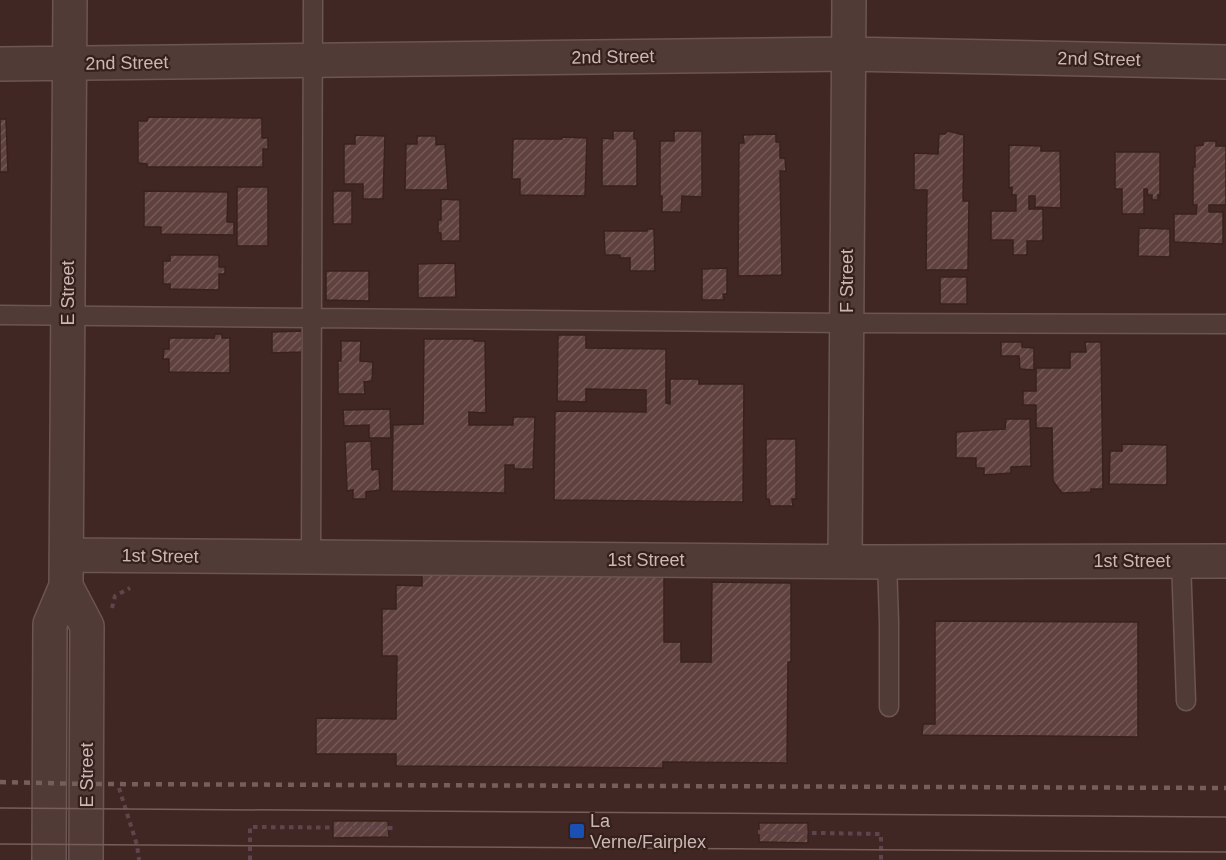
<svg xmlns="http://www.w3.org/2000/svg" width="1226" height="860" font-family="Helvetica,sans-serif">
<defs>
<pattern id="building-hatch" width="6" height="6" patternUnits="userSpaceOnUse" patternTransform="scale(1.5)"><rect width="6" height="6" fill="#5f413d"/><path d="M-1 1l2-2M0 6l6-6M5 7l2-2" fill="none" stroke="#755a57"/></pattern>
</defs>
<rect width="100%" height="100%" fill="#412723"/>
<path fill="url(#building-hatch)" stroke="#38221e" stroke-width="1.5" d="M148 117 262 118V138H268V149H263V167H147V164L138 163V121H147Z
M0 119H6L8 172H0Z
M613 131H634V139H637V186H602V138L613 139Z
M674 131H702V197L682 196 681 212H662V196H660V141H674Z
M948 131 964 135 963 201H969L968 270H926L927 190H914V153L938 154 939 134H945Z
M776 134V142H780V158H785L786 171H780L782 275 738 276 739 143H744L743 135Z
M355 135 385 136 383 199H363V184H344V144H355Z
M417 136H436V145L445 144 448 190H405L406 144H417Z
M562 137 587 138 585 196 520 195V179H512L513 139H562Z
M1203 141H1216V146H1226V205H1209V212H1223V244L1174 242V214H1196L1197 205H1193V167H1195V146L1203 145Z
M1009 145 1041 146V151H1060L1061 208 1035 207V196H1029V209H1043V241H1027V255H1013V240H991V211H1016V195H1012V187L1009 188Z
M1115 152H1160V196L1158 195V200H1152V195H1148L1147 189H1144V214H1122V189H1115Z
M237 187H268V246H237Z
M144 191 228 192 227 222H234V235L161 234V227H144Z
M333 191H352V224H333Z
M441 199 460 200V241H441V233H438V220H441Z
M1139 228 1170 229V257L1138 256Z
M647 229H654L655 271H630V258H620V255H605L604 231H647Z
M170 255H219V267H225V274H219V290L170 289V284H163V261H170Z
M455 263 456 297 418 298V264Z
M727 268V294H723L724 300H702V269Z
M326 271H369V301L326 300Z
M940 277H967V304H940Z
M302 331V352L272 353V332Z
M215 334H222V338H230V373L169 372V359H163L164 349H169V338H214Z
M558 335H586V348L666 349V403L670 404V379H699V384H744L743 502 554 500 555 411 646 412V390L586 389V402L557 401Z
M424 339H474V341H485L486 413 469 412V425H513V417H535L533 469H514V465H505V493L392 491 393 425 423 424Z
M341 341H361L360 361 373 362 372 381 364 382 365 394H338V361H341Z
M1001 342H1022V347L1034 348V370L1020 369 1019 356H1001Z
M1085 342H1101L1103 489H1091V492L1062 493 1053 481 1052 428H1036V405H1023V391H1036V368H1070V352H1086Z
M390 409 391 438H369V425L344 426 343 410Z
M1006 419H1030L1031 466 1011 467V473L984 475V468H976V458H956V432L1005 429Z
M766 439H796V499H792L793 506H770L769 499H766Z
M371 441 372 470 379 469 380 490 366 492V499H353V490L347 491 345 442Z
M1122 444 1167 445V485L1109 484 1110 451H1122Z
M422 567 664 569V642H681V662H711L712 582 791 583V662H788L787 763 663 762V768L396 766V754H316V718L396 719 397 656H382V609H396V585L422 586Z
M935 621 1138 622V737L922 735 923 724H935Z
M333 821H388L389 837 333 838Z
M759 823H808V843L759 842Z"/>
<g fill="none" stroke-linecap="round" stroke-linejoin="round">
<g stroke="#6b5652" stroke-width="21">
<path id="service" d="M0 315 847 323 1226 324
M311 557 313 0
M1181 561 1186 701
M887 562 889 622V707"/>
</g>
<g stroke="#6b5652" stroke-width="36">
<path id="minor" d="M0 64 848 54 1226 62
M67 555 887 562 1226 561
M845 561 849 0
M66 586 87 626 86 860
M49 860 50 624 66 586 70 0"/>
</g>
<path stroke="#61454e" stroke-width="4" stroke-dasharray="4.5 4.5" stroke-linecap="butt" d="M112 608 115 596 130 588
M119 788 137 845 139 860
M758 832 881 834V860
M250 860V827L397 828"/>
<use href="#service" stroke="#513b37" stroke-width="18"/>
<use href="#minor" stroke="#513b37" stroke-width="33"/>
<path stroke="#785e59" stroke-width="1.5" d="M0 808 1226 817
M0 844 1226 852"/>
<path stroke="#785e59" stroke-width="4.5" stroke-dasharray="6 6" stroke-linecap="butt" d="M0 782 86 784 1226 788"/>
</g>
<rect fill="#1a4fb4" stroke="#36201c" stroke-width="2" x="569" y="823" width="16" height="16" rx="3"/>
<g text-anchor="middle" stroke-width="4.5" stroke-linejoin="round" paint-order="stroke">
<g font-size="18" fill="#cbb8b4" stroke="#36201c">
<text transform="translate(613 57) rotate(-1)" y="6">2nd Street</text>
<text transform="translate(1099 59) rotate(1)" y="6">2nd Street</text>
<text transform="translate(127 63) rotate(-1)" y="6">2nd Street</text>
<text transform="translate(847 281) rotate(-90)" y="6">F Street</text>
<text transform="translate(68 293) rotate(-90)" y="6">E Street</text>
<text transform="translate(160 556) rotate(1)" y="6">1st Street</text>
<text x="646" y="566">1st Street</text>
<text x="1132" y="567">1st Street</text>
<text transform="translate(87 775) rotate(-90)" y="6">E Street</text>
</g>
<g font-size="18" fill="#cbb8b4" stroke="#36201c" text-anchor="start">
<text x="590" y="827">La<tspan x="590" dy="21">Verne/Fairplex</tspan></text>
</g>
</g>
</svg>
